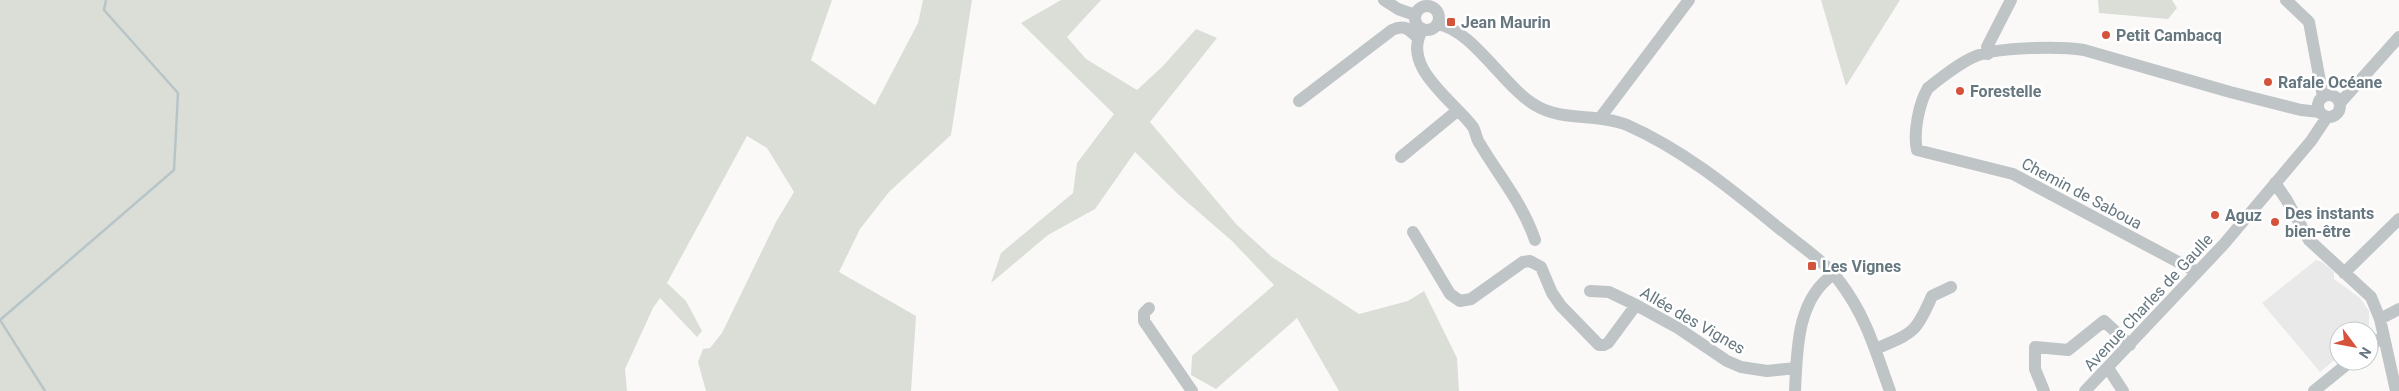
<svg xmlns="http://www.w3.org/2000/svg" width="2399" height="391" font-family="Roboto,sans-serif">
<rect width="100%" height="100%" fill="#faf9f8"/>
<path fill="#e8e9e8" d="M2316 260 2322 262 2334 272V279L2360 298 2369 311V332L2339 331V356L2320 372 2262 303Z"/>
<path fill="#daded7" d="M0 0H832L811 60 875 105 918 23 923 0H972L951 135 889 192 860 229 839 272 916 316 911 391H706L698 362 703 349 710 348 722 333 776 222 794 192 767 148 747 136 667 283 686 301 702 331 697 337 660 298 653 308 625 369 627 391H0Z
M1061 0H1101L1067 37 1086 59 1137 90 1163 66 1196 29 1217 38 1150 122 1237 225 1272 257 1359 314 1408 301 1424 291 1457 358 1459 391H1339L1297 318 1216 389 1191 375 1192 356 1274 285 1232 241 1179 195 1135 152 1095 209 1048 235 991 283 1001 253 1073 193 1077 163 1114 114 1021 23Z
M1821 0H1900L1846 86Z
M2098 0H2172L2177 8 2168 19 2099 13Z"/>
<g fill="none" stroke-linecap="round" stroke-linejoin="round">
<path stroke="#b8c5c8" stroke-width="2.5" d="M0 320 174 170 178 93 104 10 106 0
M0 320 45 391"/>
<path stroke="#bfc4c7" stroke-width="12" d="M1384 0 1398 9 1415 15
M2286 0 2309 22 2323 97
M1415 18a12 12 0 1 1 24 0a12 12 0 1 1-24 0Z
M1437 24C1471 28 1505 88 1535 105 1562 122 1598 113 1627 125 1684 150 1732 190 1780 229 1800 245 1824 261 1840 282 1867 318 1875 350 1890 391
M1423 29C1399 66 1454 101 1473 127 1476 132 1476 139 1480 144 1499 176 1523 204 1535 240
M1988 54 1987 47 2011 0
M2318 106a11 11 0 1 1 22 0a11 11 0 1 1-22 0Z
M1299 101 1392 30C1404 24 1409 29 1418 38
M2340 103 2399 37
M1600 118 1689 0
M1401 157 1457 111
M2275 183 2286 199 2309 240 2371 297 2380 319 2396 391
M1413 232 1450 294 1460 301 1471 299 1523 262 1530 261 1541 267 1552 293 1561 306 1599 345H1604L1608 343 1636 305
M2197 272 2013 174 1917 150C1913 133 1919 103 1928 88 1942 77 1959 63 1976 56 1999 47 2059 46 2084 50L2230 92 2301 110 2320 112
M2344 273 2399 219
M1590 291 1609 292 1636 305 1678 328 1727 361 1741 367 1767 371 1796 368
M1149 308 1144 313V321L1192 391
M2380 319 2399 309
M2369 347 2383 336
M1876 349C1913 332 1915 335 1932 296L1951 287
M2108 368 2123 391
M1795 391C1797 352 1796 299 1834 274
M2044 391 2035 369V347L2068 350 2104 321 2130 345
M2085 391 2224 244 2311 141 2327 117
M2314 391 2351 361"/>
</g>
<g fill="#d6533b" stroke="#fff" stroke-width="2">
<rect x="1446" y="17" width="10" height="10" rx="2.5"/>
<circle cx="2106" cy="35" r="5"/>
<circle cx="2268" cy="82" r="5"/>
<circle cx="1960" cy="91" r="5"/>
<circle cx="2215" cy="215" r="5"/>
<circle cx="2275" cy="222" r="5"/>
<rect x="1807" y="261" width="10" height="10" rx="2.5"/>
</g>
<g text-anchor="middle" stroke-width="5" stroke-linejoin="round" paint-order="stroke">
<g font-size="16" font-weight="bold" fill="#667780" stroke="#fff" text-anchor="start">
<text x="1461" y="28">Jean Maurin</text>
<text x="2116" y="41">Petit Cambacq</text>
<text x="2278" y="88">Rafale Océane</text>
<text x="1970" y="97">Forestelle</text>
<text x="2285" y="219">Des instants<tspan x="2285" dy="18">bien-être</tspan></text>
<text x="2225" y="221">Aguz</text>
<text x="1822" y="272">Les Vignes</text>
</g>
<g font-size="16" fill="#667780" stroke="#fff">
<text transform="translate(2082 193) rotate(28)" y="6">Chemin de Saboua</text>
<text transform="translate(2148 302) rotate(-47)" y="6">Avenue Charles de Gaulle</text>
<text transform="translate(1693 320) rotate(30)" y="6">Allée des Vignes</text>
</g>
</g>
<g transform="translate(2354 346) rotate(122)"><circle r="24" fill="#ffffff" stroke="#c2c9cc"/>
<path d="M0-4L9 19L0 12L-9 19Z" fill="#d6533b"/>
<text y="-8" font-size="14" font-weight="bold" text-anchor="middle" fill="#667780">N</text>
</g>
</svg>
